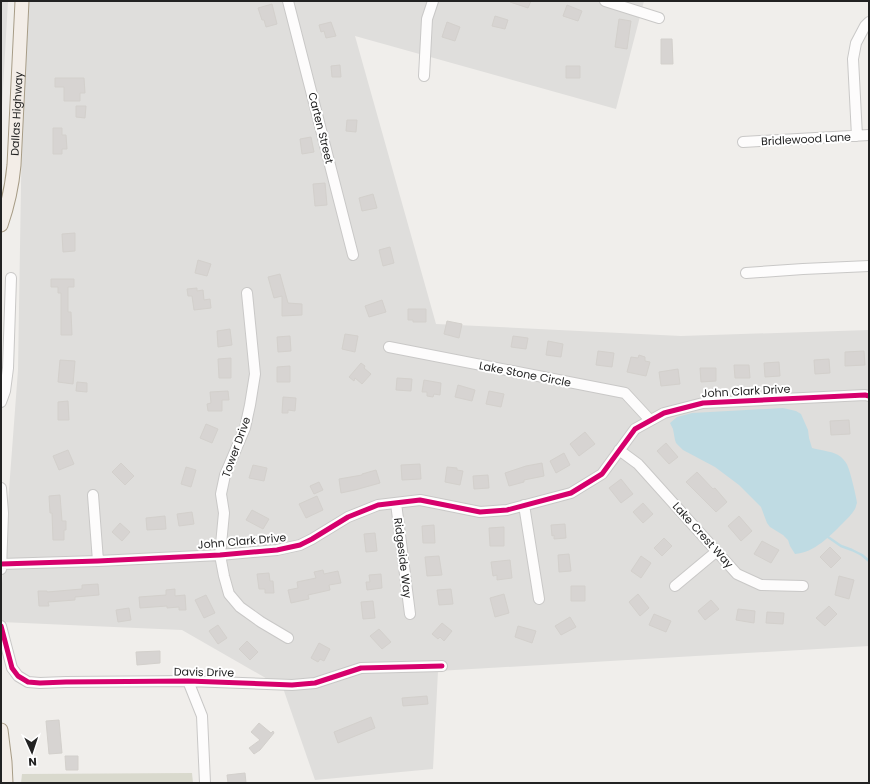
<svg xmlns="http://www.w3.org/2000/svg" width="870" height="784" font-family="Poppins,sans-serif">
<rect width="100%" height="100%" fill="#f0eeeb"/>
<path fill="#dfdedc" d="M1 1H8L1 124Z
M24 1H644L616 109 355 36 436 324 681 336 869 330V646L438 671 433 769 315 780 283 688 182 630 1 622V597L18 370Z"/>
<path fill="#d9d9cd" d="M192 773 193 783H21L22 774Z"/>
<path fill="#bfdbe3" d="M783 408 796 411 801 414 808 430 809 438 812 448C822 451 834 451 841 457 844 460 847 463 848 467 850 471 857 499 857 503 856 505 856 507 855 509 852 514 847 519 843 523 831 535 814 553 795 554L790 546 788 540 783 535 770 527 767 523 761 507 739 485 715 467 683 450 676 443 675 440 673 429 670 423 677 417 692 413Z"/>
<g fill="none" stroke-linecap="round" stroke-linejoin="round">
<path stroke="#bfdbe3" stroke-width="2.5" d="M828 537 841 546 852 550 862 555 869 561"/>
</g>
<path fill="#d7d4d2" stroke="#d3d0cc" d="M510 1H531L528 8 510 2Z
M272 4 277 24 266 27 264 20H262L258 8Z
M567 5 582 11 578 21 563 16Z
M495 16 508 20 505 29 492 26Z
M619 19 631 21 627 49 615 47Z
M331 22 336 36 326 38 324 31 321 32 319 25Z
M447 22 460 27 455 41 442 37Z
M661 39H672L673 64H661Z
M340 65 341 77H332L331 66Z
M566 66H580V78H566Z
M55 78H84L85 93H80V101H64V87H55Z
M76 106H86L85 118 76 117Z
M347 120H357L356 132 346 131Z
M53 128H62V135H66L67 149H62V154H53Z
M311 137 314 152 302 154 300 139Z
M325 183 327 205 315 206 313 184Z
M373 194 377 208 362 211 359 198Z
M75 233V251L63 252 62 234Z
M390 247 394 263 383 266 379 250Z
M198 260 211 264 207 276 195 273Z
M280 274 288 303 302 304V315L282 316V296L274 298 268 277Z
M51 279H74V287H68V312H71L72 335H61V293H58V287H51Z
M197 288V291L203 290 204 300 210 299 211 308 194 310 192 296H188L187 289Z
M382 300 386 312 369 317 365 306Z
M408 309H426V322H413V320H408Z
M447 321 462 324 459 338 444 334Z
M230 329 232 345 218 347 217 331Z
M345 334 358 336 355 352 342 349Z
M290 336 291 351 278 352 277 337Z
M513 336 528 338 526 349 511 347Z
M548 341 563 344 561 357 546 355Z
M598 351 614 353 612 367 596 365Z
M864 351 865 365 845 366V352Z
M639 355 645 357V361L650 362 646 376 627 372 631 357 638 358Z
M231 358V378H219L218 359Z
M829 359 830 373 815 374 814 360Z
M60 360 75 361 73 384 58 382Z
M779 362 780 376 765 377 764 363Z
M361 363 365 366 364 368 371 374 362 384 355 378 354 381 349 377Z
M734 365H749L750 378H735Z
M290 366V382H277V367Z
M700 368H716V381L701 382Z
M678 369 680 384 661 386 659 372Z
M397 378 412 379 411 391 396 390Z
M424 380 441 383 440 395 434 394 433 397 427 396V392H422Z
M77 382 87 383V392L76 391Z
M458 385 475 390 472 401 455 397Z
M228 391 229 400H222V411H208L207 404 211 403 210 392Z
M489 391 504 394 501 407 486 404Z
M283 397 296 398 295 411 288 410V413H282Z
M68 401 69 420H58V402Z
M849 420 850 434 831 435 830 421Z
M206 424 218 429 212 443 200 438Z
M585 432 595 444 579 456 570 444Z
M666 443 678 457 669 464 657 451Z
M68 450 74 464 59 470 53 456Z
M564 453 570 465 556 473 550 461Z
M121 463 134 476 125 485 112 472Z
M542 463 544 476 524 480V482L509 486 505 473 526 466Z
M420 464 421 479 402 480 401 465Z
M253 465 267 468 264 481 249 478Z
M186 467 196 470 191 487 181 484Z
M447 467 457 468V470L463 471 460 485 445 482Z
M376 470 380 483 355 490 341 493 339 479 362 475V474Z
M697 472 713 489 715 488 727 502 716 512 686 482Z
M488 475 489 488 474 489 473 476Z
M621 479 633 494 621 503 609 488Z
M319 482 323 490 314 494 310 486Z
M60 495 62 521H66V530H64V540H53L52 513H50L49 496Z
M317 496 323 510 306 518 299 504Z
M643 503 653 514 643 523 633 512Z
M252 510 269 519 263 529 246 520Z
M192 512 194 524 179 526 177 514Z
M165 516 166 529 147 530 146 518Z
M739 516 752 531 741 541 728 526Z
M120 523 130 532 122 541 112 532Z
M565 524 566 538 554 539V535L552 536 551 525Z
M434 525 435 543H423L422 526Z
M504 527V546H490L489 528Z
M375 533 377 551 366 552 364 534Z
M664 538 672 546 662 556 654 548Z
M762 541 779 550 771 563 754 554Z
M830 547 841 558 831 568 820 557Z
M569 554 571 571 559 572 558 555Z
M439 556 442 575 427 576 425 557Z
M641 556 651 563 641 578 631 571Z
M510 560 512 578 497 580V575L493 576 491 562Z
M323 570 324 574 338 571 341 583 329 585 330 590 308 595 309 599 291 603 288 590 298 588 297 582 316 578 314 572Z
M269 573 270 581H273L274 593H265V589H259L257 574Z
M381 574 382 588 367 590 366 582H370L369 575Z
M839 576 854 580 849 599 835 595Z
M98 584 99 595 75 597V600L48 602 49 606H39L38 591H47V592L82 589V585Z
M571 586H585V601H571Z
M175 589V596L185 595 186 610H179V607L167 608V606L140 608 139 597 166 595V590Z
M451 589 453 604 439 605 437 590Z
M504 594 509 613 495 617 490 598Z
M638 594 649 608 640 616 629 602Z
M206 595 215 613 204 618 195 600Z
M711 600 719 609 705 620 698 611Z
M373 601 375 618 363 619 361 602Z
M829 606 837 614 825 626 816 618Z
M129 608 131 620 118 622 116 610Z
M738 609 755 611 754 623 736 620Z
M767 612 784 613 783 624 766 623Z
M654 614 671 621 666 632 649 625Z
M570 617 576 627 561 635 555 626Z
M442 623 452 631 444 641 440 637 438 639 432 634Z
M218 625 227 638 218 644 209 631Z
M518 626 536 631 532 643 515 637Z
M379 629 391 642 382 649 370 636Z
M247 641 258 652 250 660 239 649Z
M319 643 330 649 324 661 320 659 318 662 311 658Z
M160 651V663L137 665 136 652Z
M427 696 428 704 403 706 402 698Z
M371 717 375 728 338 743 334 732Z
M59 720 62 753 49 754 46 721Z
M259 723 271 733 273 731 274 733 260 750 254 754 249 748 260 740 251 732Z
M65 756H78V770H66Z
M245 773 246 783H228L227 775Z"/>
<g fill="none" stroke-linecap="round" stroke-linejoin="round">
<g stroke="#c9c8c7" stroke-width="12">
<path id="minor" d="M288 1 353 255
M605 1 659 18
M424 76 427 19 433 1
M857 136 853 59 856 43 865 26 869 22
M743 142 869 135
M746 273 803 269 869 266
M247 293 255 374 250 405 245 428 225 475 221 494 224 513 220 555 224 576 229 594 240 607 261 622 288 638
M389 347 625 393 650 420
M1 402 5 391 8 368 11 278
M619 450 638 464 737 574 761 585 803 586
M1 488 3 513 1 569
M93 495 98 561
M396 503 410 614
M524 505 539 599
M1 564 98 561 220 555 277 550 300 545 312 539 348 517 378 505 420 500 480 512 507 510 571 493 602 474 635 429 664 413 703 403 865 395 869 396
M675 586 717 551
M1 626 12 668 18 676 28 682 40 683 66 682 188 681 292 685 315 683 361 668 442 666
M188 681 202 716 205 783"/>
</g>
<g stroke="#a79c86" stroke-width="15">
<g id="major">
<path id="s1" d="M1 225C8 205 12 187 14 165L22 1"/>
<path d="M1 730 5 762 6 783"/>
</g>
</g>
<use href="#minor" stroke="#fdfcfc" stroke-width="10"/>
<use href="#major" stroke="#f3ede7" stroke-width="13"/>
<g stroke="#fff" stroke-width="8">
<path id="cycleway" d="M1 564 98 561 220 555 277 550 300 545 312 539 348 517 378 505 420 500 480 512 507 510 571 493 602 474 635 429 664 413 703 403 865 395 869 396
M1 626 12 668 18 676 28 682 40 683 66 682 188 681 292 685 315 683 361 668 442 666"/>
</g>
<use href="#cycleway" stroke="#d6006c" stroke-width="5"/>
</g>
<g text-anchor="middle" stroke-width="4" stroke-linejoin="round" paint-order="stroke">
<g font-size="11" fill="#222" stroke="#fff">
<text dy="4" stroke="none"><textPath href="#s1" startOffset="113">Dallas Highway</textPath></text>
<text transform="translate(321 128) rotate(76)" y="4">Carten Street</text>
<text transform="translate(806 139) rotate(-3)" y="4">Bridlewood Lane</text>
<text transform="translate(525 374) rotate(11)" y="4">Lake Stone Circle</text>
<text transform="translate(746 391) rotate(-3)" y="4">John Clark Drive</text>
<text transform="translate(236 447) rotate(-70)" y="4">Tower Drive</text>
<text transform="translate(703 535) rotate(48)" y="4">Lake Crest Way</text>
<text transform="translate(242 541) rotate(-5)" y="4">John Clark Drive</text>
<text transform="translate(403 558) rotate(83)" y="4">Ridgeside Way</text>
<text transform="translate(204 672) rotate(1)" y="4">Davis Drive</text>
</g>
</g>
<rect width="870" height="784" fill="none" stroke="#222222" stroke-width="4"/>
<g transform="translate(32 752) rotate(177)" stroke="#ffffff" stroke-width="3" paint-order="stroke">
<path d="M0-3L7 15L0 10L-7 15Z" fill="#222222"/>
<text y="-6" font-size="11" font-weight="bold" text-anchor="middle" fill="#222222">N</text>
</g>
</svg>
